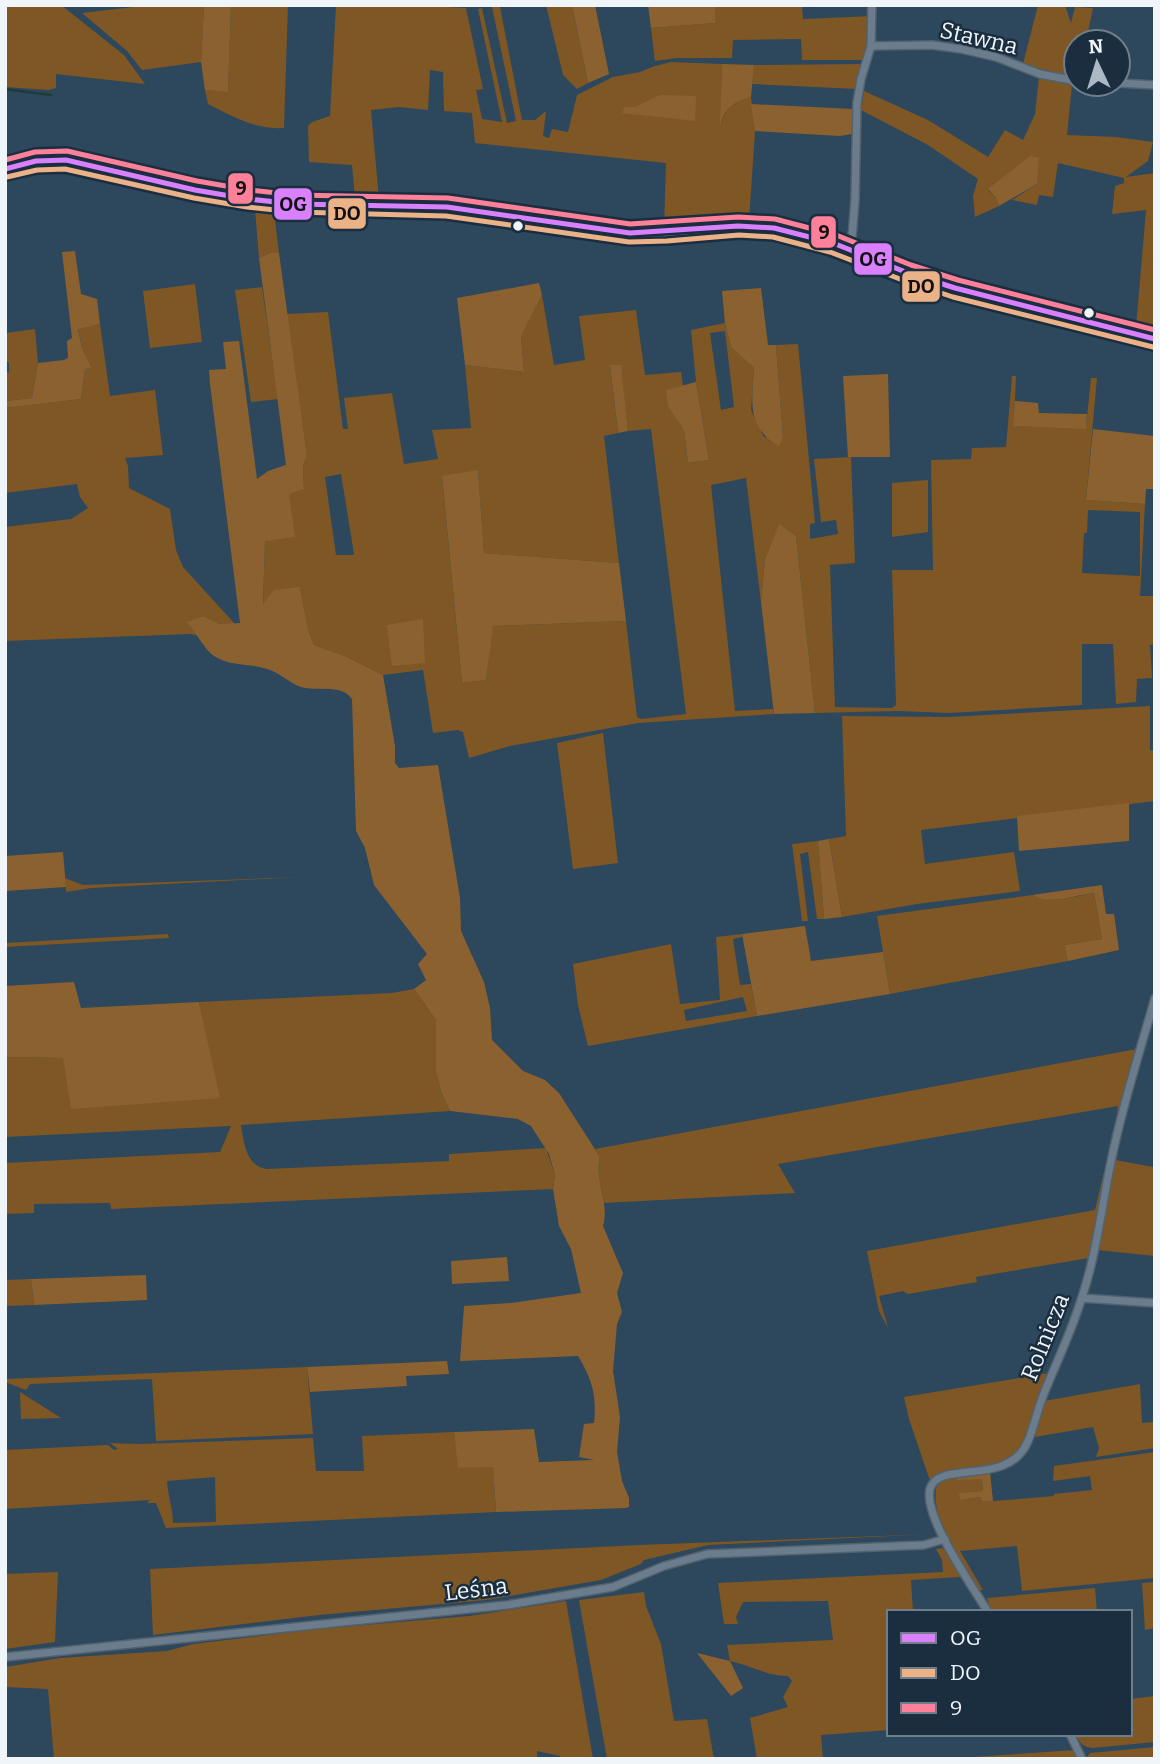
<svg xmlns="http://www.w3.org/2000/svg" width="1160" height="1764" font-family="Bitter,serif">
<rect width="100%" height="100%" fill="#2d475c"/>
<path fill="#7e5725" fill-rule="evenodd" d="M5 5H61L124 55 145 84 56 74V88L49 90 5 87Z
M150 5H204L201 62 142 70 127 51 82 13Z
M231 5H288L284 128C256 130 232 116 208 104L205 90 228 91Z
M336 5 429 6 466 8 483 89 476 90 482 119 502 122 478 9 482 8 507 123 516 121 492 7H500L522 120H535L546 111 543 136 549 138 552 129 568 132 577 95 613 77 640 72 655 66 671 62 722 64 721 123C729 105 730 102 751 97L755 131 749 221 664 229 666 163 475 143 472 113 444 111 443 72 430 70 428 110 399 107 371 110 379 199H355L352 165 309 162 308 126 312 122 330 116Z
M546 5H572L588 83 577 89 563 75Z
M715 5H802L803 19 872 16 864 60H802L801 39 733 40 732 58H677L655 61 651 28 715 23Z
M1038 5H1065L1071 23 1075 7 1093 8 1086 42H1076V79L1023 64Z
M863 64 857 89 752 84 754 65Z
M1039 77 1072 85 1067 135 1116 137 1153 142 1148 161 1126 177 1155 173V334L1136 327 1146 210 1112 214 1115 186 1124 183V178L1058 163 1053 197 1039 195 1037 205 1012 200 1037 184 988 190 996 198 999 206 975 217 973 196 978 179 928 145 861 110 864 91 928 120 988 157 1005 130 1023 140 1035 114Z
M255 209 274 212 279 253H270L259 258Z
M195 284 202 342 150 348 143 291Z
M262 287 278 399 251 402 235 290Z
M542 295 554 365 585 360 579 316 636 310 645 375 681 372 683 386 667 390 668 407 684 430 688 463 709 460 696 382 691 330 725 323 731 347 754 368 751 410 764 437H783L776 345 798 344 815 523 810 524V539L838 534 836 520 821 522 814 459 851 457 855 563 830 565 835 707 892 708 896 705 892 570H933L931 460 971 459 972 448 1006 447 1012 376H1016L1014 426 1086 428 1091 378H1097L1086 500 1145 504 1140 596H1155V644L1150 645 1152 678 1137 679 1136 702 1116 704 1113 644H1082V705L950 713 898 711 815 713 796 536 779 525 765 559 761 602 746 478 711 485 735 711 773 709 774 714 638 723 510 746 469 758 463 732 457 730 433 733 423 670 383 675 345 656 314 645 308 629 300 588 263 606 265 540 289 493 304 488 303 465 307 456 286 314 328 312 343 429H348L344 398 392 393 404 464 438 459 432 430 471 428 465 365 524 372 521 337ZM725 331 734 407 721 410 710 333ZM620 365 628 431 651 429 686 714 641 719 637 717 626 621 492 626 486 680 462 683 442 477 478 471 484 553 619 563 604 436 618 433 610 366ZM341 474 354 554 353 555H336L325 477ZM1088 510 1140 512V576L1082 573 1084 533H1087Z
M5 323 6 333 35 329 38 363 32 398 5 401V370L9 373V363L5 359Z
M100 324 110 396 155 390 163 455 125 458 128 466 129 488 170 509 176 550 183 567 235 624H220L203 616 188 622 200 636 190 634 5 641V527L71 519 88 508 80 497 77 484 5 493V408L81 399 85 369 92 368 82 348 78 328Z
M928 480V532L892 537V483Z
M1150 706V750L1155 751V801L921 830 925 864 1014 852 1020 891 917 904 842 917 829 839 846 836 842 716 949 717Z
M603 733 618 863 573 869 557 743Z
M818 841 824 919H817L808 852 800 854 808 921H802L792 844Z
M301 877 91 888 66 892 65 878 83 885Z
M1094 893 1102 939 1064 945 1068 961 890 994 877 916 1032 895C1050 905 1075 896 1094 893Z
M168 934 169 938 5 947V943Z
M742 934V937L733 939 740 985 751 984 757 1016 588 1046 578 1005 573 964 671 944 680 1004 720 1000 716 937ZM743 997 747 1011 686 1021 684 1010Z
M414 989 436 1020V1072L441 1092 450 1111 241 1125C244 1143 246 1166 267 1169L449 1161V1154L546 1148 555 1175 553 1189 111 1209 110 1203 34 1204V1213L5 1214V1163L220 1152 231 1126 5 1137V1057L63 1058 219 1098 199 1002 392 993Z
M1137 1049 1115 1135H1111L1115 1128 1118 1106 778 1164 795 1193 604 1203C602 1187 596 1173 600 1157L595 1149Z
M1115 1160 1153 1167 1155 1162V1256L1097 1250Z
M1108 1171 1089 1258 976 1277 977 1282 908 1294 903 1291 879 1296 888 1328 879 1311 867 1251 1095 1210 1104 1172Z
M31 1279 34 1305 5 1306V1280Z
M307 1367 313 1434 156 1441 152 1379 30 1384 26 1390 5 1382V1379Z
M1049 1373 1023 1447C992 1477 963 1459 931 1480L929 1478 909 1419 904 1397Z
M1140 1384 1142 1423 1155 1422V1448L1096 1457 1099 1448 1093 1427 1035 1437 1044 1401Z
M20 1392 61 1418 21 1419Z
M454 1432 459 1468 493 1466 496 1512 166 1528 156 1503H147L150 1500 5 1509V1450L108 1445 114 1450 118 1449 110 1443 139 1444 313 1438 316 1471H364L362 1436ZM215 1477 216 1522 173 1523C173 1509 168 1496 167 1481Z
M1155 1452V1578L1022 1591 1017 1546 960 1551 983 1590H979C961 1572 928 1512 937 1486L943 1480 957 1476V1480L982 1478 983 1491 960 1493V1500L980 1497 982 1502 1054 1496V1494L1092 1490 1090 1476 1053 1481 1054 1466Z
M933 1534 708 1545 644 1560 641 1564 601 1580 486 1600 319 1615 153 1635 150 1569 639 1545Z
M942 1548C951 1555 961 1565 960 1577L911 1580 913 1612H889V1622L886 1623 889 1730 821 1735 823 1759H757L750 1718 788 1707 783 1697 792 1681 788 1676C767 1676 750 1665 730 1661L727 1645 833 1640 828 1601 743 1602 736 1617 738 1624H724L718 1583 943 1572 942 1560 936 1549Z
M58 1572 55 1642 5 1649V1574Z
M1155 1582V1628L1145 1630 1142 1583Z
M1095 1588 1097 1612H991L987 1598Z
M644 1592 646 1606 661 1644 674 1721 707 1719 714 1759H607L579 1600Z
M566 1601 593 1759H560V1756L537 1751V1759H54L48 1689 5 1687V1667L60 1658 167 1651 193 1644 318 1629 469 1616Z
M1155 1696V1742L1093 1748C1082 1747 1080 1743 1075 1734H1130V1699Z
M1155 1747V1759L1086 1758 1090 1753Z
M1075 1750 1078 1759H943Z"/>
<path fill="#8b622f" d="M204 5H231L228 92 205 90 201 62Z
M572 5H595L609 74 588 83Z
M648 5H715V23L651 28Z
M722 64 754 65 751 97C732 102 726 107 720 126Z
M660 95 696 96 695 121 622 113 625 107H635Z
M751 104 853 109 852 134 840 136 755 131Z
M1030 156 1039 158 1037 184 999 206 996 198 988 189Z
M75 251 81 294 97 299 100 324 78 329 82 348 92 368 85 369 81 399 5 408V401L32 398 38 363 64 360 68 358 67 341 72 338 62 252Z
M270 253H279L307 456 303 465 304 489 289 494 295 537 265 541 263 604 274 590 300 587 308 629 314 645 345 656 383 675 395 746V763L399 768 438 765 460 898 461 931 484 982 490 1008 492 1040 523 1071 545 1080 559 1093 600 1157C594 1180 610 1203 603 1226L623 1273 617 1293 622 1312 617 1324 613 1371 620 1417 617 1452 622 1481 629 1498V1507L625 1508 496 1512 493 1467 458 1468 454 1432 534 1429 539 1462 594 1460 579 1457 584 1424 594 1423C597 1396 592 1379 578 1356L460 1361 464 1306 511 1303 581 1293 571 1249 559 1226 553 1189 555 1175 549 1154 531 1126 518 1119 450 1111 441 1092 436 1072V1020L414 989 426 980 418 964 427 954 374 885 365 848 356 831 352 699C341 683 318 692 301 687 289 683 279 672 267 669 249 663 231 667 214 656 204 649 196 632 187 622L203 616 220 624 240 623 210 384 209 370 226 369 223 342 239 341 257 479 268 471 286 465 259 258Z
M539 283 542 295 521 337 524 372 465 365 457 298Z
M761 288 768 345H776L783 437 779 446C746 427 752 401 754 368L731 347 725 323 722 291Z
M610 365H621L628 431 618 433Z
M888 374 890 457H848L843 376Z
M696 382 709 460 688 463 684 430 668 407 666 390Z
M1015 401 1038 403 1039 413 1087 414 1086 429 1013 426Z
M1093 429 1155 436V489H1146L1145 504 1086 500Z
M478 470 484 553 619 563 626 621 493 626 486 680 462 683 442 476Z
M779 524 796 536 815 713 774 714 761 602 765 559Z
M423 619 425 663 392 666 387 625Z
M1129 803V841L1019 851 1017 816Z
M829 839 842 917 824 919 818 841Z
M63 852 66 887 5 891V856Z
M1102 885 1106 914H1114L1119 950 1068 961 1064 945 1102 939 1094 893C1074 895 1050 906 1032 895Z
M805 926 811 961 883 952 890 994 757 1016 742 934Z
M74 982 81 1008 199 1002 220 1098 71 1109 63 1058 5 1057V986Z
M507 1257 509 1281 452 1284 451 1261Z
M146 1275 147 1300 34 1305 31 1279Z
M447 1361 449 1374 406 1376 407 1386 310 1392 307 1367Z
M990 1472 993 1501 982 1502 980 1497 960 1500 959 1493 983 1491 982 1479 957 1480V1476Z
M697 1653 730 1661 743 1688 731 1696Z"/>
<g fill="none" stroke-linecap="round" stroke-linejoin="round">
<path stroke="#1f3b3a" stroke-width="2.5" d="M5 89 51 95"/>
<g stroke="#52626e" stroke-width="10">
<path id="street" d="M871 46 932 45 961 49 996 57 1040 74 1076 81
M1118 83 1155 85
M851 250 855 200 857 103 861 79 871 46 872 5
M1082 1298 1155 1303
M988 1612C973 1587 923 1517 930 1489 938 1459 1009 1488 1028 1441 1034 1427 1037 1411 1043 1396 1056 1363 1072 1331 1082 1297 1097 1252 1102 1204 1112 1157 1123 1103 1140 1051 1155 998
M5 1657 507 1605 613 1587 664 1566 707 1554 924 1545 945 1539
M1070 1734 1082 1759"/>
</g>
<g stroke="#52626e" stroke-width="13">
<path id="secondary" d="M5 169 36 161 66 160C134 175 204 195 274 202 331 208 389 201 447 207 508 213 568 229 630 233 678 236 727 220 774 228 829 236 876 263 927 280 1002 304 1080 316 1155 339"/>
</g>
<use href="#street" stroke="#6b7d8d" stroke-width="7"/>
<use href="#secondary" stroke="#778392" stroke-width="10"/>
<g stroke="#1a2e40" stroke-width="10">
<path id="bus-1" d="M5 169 36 161 66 160 195 190 248 199 295 204 447 207 630 233 738 226 774 228 833 243 908 273 955 288 1155 339"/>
</g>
<g stroke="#1a2e40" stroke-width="10">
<path id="bus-2" d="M7 177 37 170 65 169 194 198 247 207 295 212 446 216 629 242 667 241 739 235 773 237 830 252 905 281 953 297 1153 347"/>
</g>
<g stroke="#1a2e40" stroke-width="10">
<path id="bus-3" d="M5 160 35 152 67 151 197 181 249 190 296 195 448 198 630 224 738 217 775 219 836 235 911 265 958 280 1155 330"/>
</g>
<use href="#bus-1" stroke="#d880ff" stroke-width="5"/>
<use href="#bus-2" stroke="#ebb288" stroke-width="5"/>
<use href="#bus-3" stroke="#ff8098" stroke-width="5"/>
</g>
<g fill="#f0f5fa" stroke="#1a2e40" stroke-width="2.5">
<circle cx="518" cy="226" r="6"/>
<circle cx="1089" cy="313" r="6"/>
</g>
<g text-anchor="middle" stroke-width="5" stroke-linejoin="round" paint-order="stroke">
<g font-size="23" fill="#f0f5fa" stroke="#1a2e40">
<text transform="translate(979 38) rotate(13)" y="8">Stawna</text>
<text transform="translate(1045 1337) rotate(-68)" y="8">Rolnicza</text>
<text transform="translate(476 1589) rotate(-7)" y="8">Leśna</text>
</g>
</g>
<g stroke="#1a2e40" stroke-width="2.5">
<rect x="227" y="172" width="27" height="33" rx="7" fill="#ff8098"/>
<rect x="273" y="187" width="40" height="34" rx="7" fill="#d880ff"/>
<rect x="327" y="197" width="40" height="33" rx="7" fill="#ebb288"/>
<rect x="810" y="215" width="27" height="34" rx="7" fill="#ff8098"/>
<rect x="853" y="242" width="40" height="34" rx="7" fill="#d880ff"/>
<rect x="901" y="270" width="40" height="33" rx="7" fill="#ebb288"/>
</g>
<g font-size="19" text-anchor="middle" font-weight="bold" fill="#111">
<text x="241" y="195">9</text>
<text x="293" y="211">OG</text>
<text x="347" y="220">DO</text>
<text x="824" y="239">9</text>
<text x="873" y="266">OG</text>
<text x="921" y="293">DO</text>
</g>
<rect width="1160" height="1764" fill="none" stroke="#f0f5fa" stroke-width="14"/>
<rect x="887" y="1610" width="245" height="126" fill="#1a2e40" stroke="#707e8a" stroke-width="2"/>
<rect x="901" y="1633" width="35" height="10" fill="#d880ff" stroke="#707e8a" stroke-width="2"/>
<text x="950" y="1645" font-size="21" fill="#f0f5fa">OG</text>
<rect x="901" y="1668" width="35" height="10" fill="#ebb288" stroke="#707e8a" stroke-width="2"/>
<text x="950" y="1680" font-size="21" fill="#f0f5fa">DO</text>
<rect x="901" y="1703" width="35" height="10" fill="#ff8098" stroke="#707e8a" stroke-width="2"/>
<text x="950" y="1715" font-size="21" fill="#f0f5fa">9</text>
<g transform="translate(1097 63) rotate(356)"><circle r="33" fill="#1a2e40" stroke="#707e8a" stroke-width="2"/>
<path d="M0-5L12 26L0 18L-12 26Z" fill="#acb8c3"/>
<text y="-10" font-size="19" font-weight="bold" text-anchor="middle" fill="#f0f5fa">N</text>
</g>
</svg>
